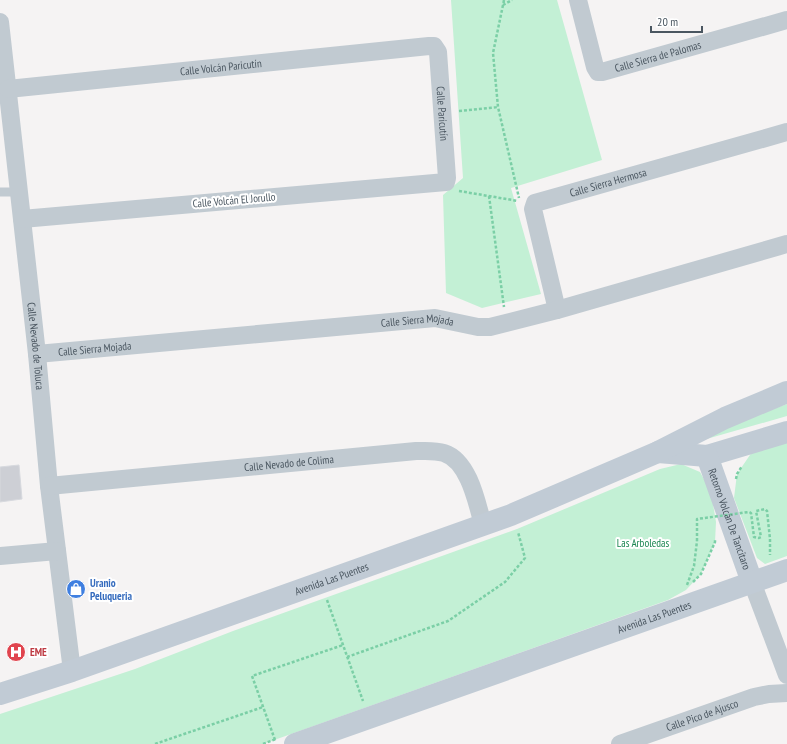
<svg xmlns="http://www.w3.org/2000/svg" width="787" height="744" font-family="'PT Sans Narrow',sans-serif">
<rect width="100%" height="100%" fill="#f5f3f3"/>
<path fill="#c3f0d5" d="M451 0H557L602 160 511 188 541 294 482 308 446 293 443 195 463 178Z
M787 404V416L703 440 700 436Z
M787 439V556L765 564 757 558 734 498 737 474 752 452Z
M681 464 700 472 711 492 716 522 715 542 701 574 686 590 668 600 263 744H0V714L135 669 233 631 517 529 660 469Z"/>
<path fill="#cdcfd5" stroke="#d7d9de" d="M19 465 22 499 0 502V467Z"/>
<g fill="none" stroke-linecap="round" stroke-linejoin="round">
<path stroke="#7bcfa6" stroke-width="2.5" stroke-dasharray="3 2" stroke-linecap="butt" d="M504 0 503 5 512 0
M503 5 493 53 498 107 519 198
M459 111 498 107
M459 191 518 201
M489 196 504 307
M736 479 737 474 742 466
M770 539V555
M693 582 701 574 715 542V539
M687 585 694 566 697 541
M327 600 363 701
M347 657 448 621 505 582 525 558 518 532
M275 740 252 676 343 645
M155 744 263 707
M263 744 276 739"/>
<path stroke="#c1cad1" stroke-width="9" d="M0 192H19"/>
<g stroke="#c1cad1" stroke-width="18">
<path id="s1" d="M578 0 595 67 598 72H602L787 20"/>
<path id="s2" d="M0 22 37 354 49 486 72 671"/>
<path id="s3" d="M8 89 429 46H434L438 52 447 178 446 182 22 219"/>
<path id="s4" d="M557 310 533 209 535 203 787 132"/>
<path id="s5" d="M37 354 435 318 478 327H490L557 310 787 244"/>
<path id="s6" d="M49 486 416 451C425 451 435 450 444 453 469 461 477 503 483 525"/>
<path d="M0 556 57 551"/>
<path d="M752 582 787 675"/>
<path id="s7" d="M620 744 754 697 769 694 787 693"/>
</g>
<g stroke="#c1cbd5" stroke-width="22">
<path d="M658 452 707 456 787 432"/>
<path id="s8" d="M707 456 752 582"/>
<path id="s9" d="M0 694 72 671 511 515 658 452 725 418 787 392"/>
<path id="s10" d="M295 744 787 570"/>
</g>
<path stroke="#7bcfa6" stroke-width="2.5" stroke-dasharray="3 2" stroke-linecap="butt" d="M697 541V519L749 512 751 513 754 537 759 538 761 537 756 511 765 509 767 511 770 539"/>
</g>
<defs>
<g id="shop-disc" transform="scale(1)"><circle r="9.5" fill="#3f7fe0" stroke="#fff"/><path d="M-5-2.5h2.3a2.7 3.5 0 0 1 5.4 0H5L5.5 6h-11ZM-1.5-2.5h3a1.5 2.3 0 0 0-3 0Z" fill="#fff"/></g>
<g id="hospital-disc" transform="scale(1)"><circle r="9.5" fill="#e0444e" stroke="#fff"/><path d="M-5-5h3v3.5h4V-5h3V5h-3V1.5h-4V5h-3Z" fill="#fff"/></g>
</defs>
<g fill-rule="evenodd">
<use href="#shop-disc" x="76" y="589"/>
<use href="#hospital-disc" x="16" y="652"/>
</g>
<g text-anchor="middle" stroke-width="4" stroke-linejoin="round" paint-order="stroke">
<g font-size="11" fill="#4a5660" stroke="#fff">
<text dy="4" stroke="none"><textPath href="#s1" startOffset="137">Calle Sierra de Palomas</textPath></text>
<text dy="4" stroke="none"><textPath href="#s3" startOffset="214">Calle Volcán Paricutín</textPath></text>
<text dy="4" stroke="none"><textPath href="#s3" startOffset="497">Calle Paricutín</textPath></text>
<text dy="4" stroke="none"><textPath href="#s4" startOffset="186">Calle Sierra Hermosa</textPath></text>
<text transform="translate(234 200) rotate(-5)" y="4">Calle Volcán El Jorullo</text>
<text dy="4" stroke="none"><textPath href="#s5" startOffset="382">Calle Sierra Mojada</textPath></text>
<text dy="4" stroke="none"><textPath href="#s2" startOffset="326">Calle Nevado de Toluca</textPath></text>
<text dy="4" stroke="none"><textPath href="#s5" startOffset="58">Calle Sierra Mojada</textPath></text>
<text dy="4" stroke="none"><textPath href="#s6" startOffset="241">Calle Nevado de Colima</textPath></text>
<text dy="4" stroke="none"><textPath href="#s8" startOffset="67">Retorno Volcán De Tancítaro</textPath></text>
<text dy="4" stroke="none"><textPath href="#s9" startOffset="351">Avenida Las Puentes</textPath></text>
<text dy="4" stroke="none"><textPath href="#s10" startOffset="381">Avenida Las Puentes</textPath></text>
<text dy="4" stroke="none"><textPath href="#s7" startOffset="87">Calle Pico de Ajusco</textPath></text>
</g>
<g font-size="11" fill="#18844f" stroke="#fff">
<text x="643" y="547">Las Arboledas</text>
</g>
<g font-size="11" font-weight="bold" fill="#366cbe" stroke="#fff" text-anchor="start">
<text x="90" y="587">Uranio<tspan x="90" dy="13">Peluqueria</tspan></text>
</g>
<g font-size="11" font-weight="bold" fill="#be3a42" stroke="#fff" text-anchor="start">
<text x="30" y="656">EME</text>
</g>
</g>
<path d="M651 26v6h51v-6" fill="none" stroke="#4a5660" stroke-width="2"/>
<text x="657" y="26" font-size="12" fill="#4a5660" stroke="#ffffff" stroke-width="3" paint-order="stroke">20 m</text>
</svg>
